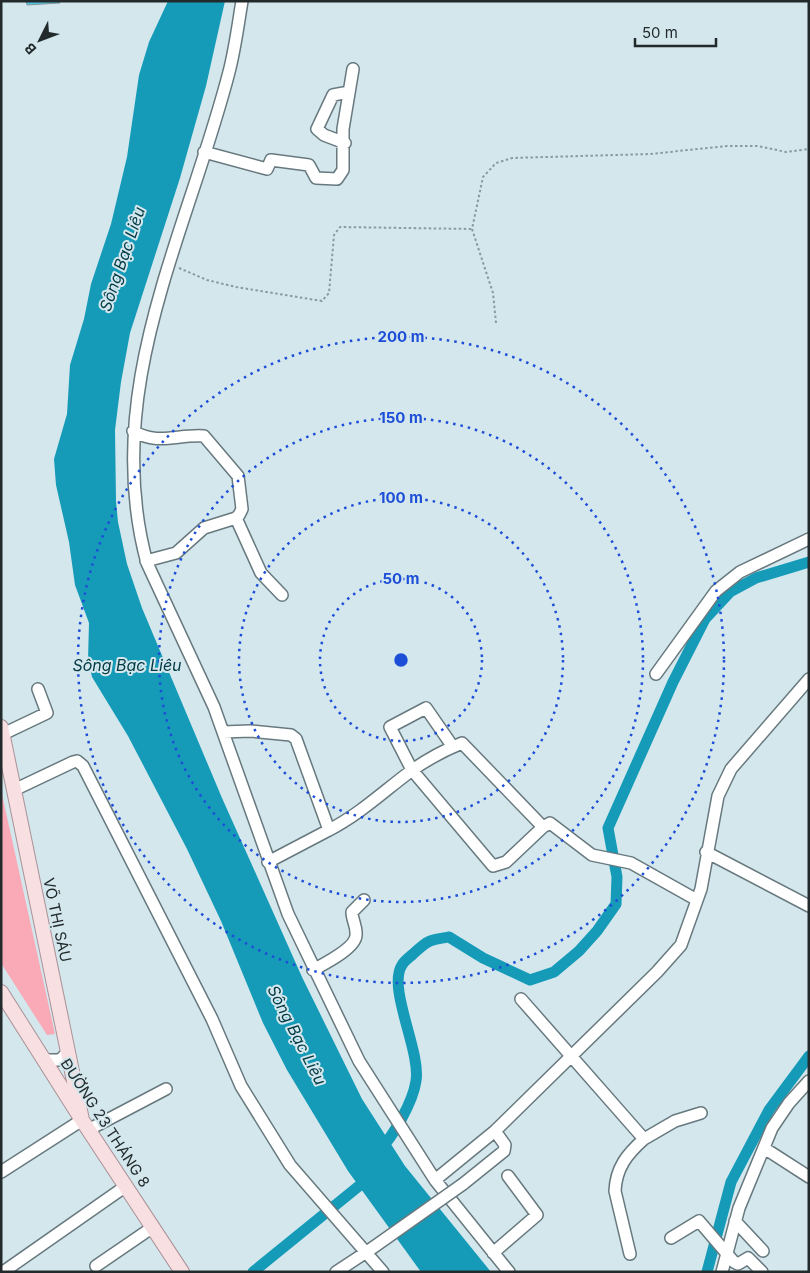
<svg xmlns="http://www.w3.org/2000/svg" width="810" height="1273" font-family="Inter,sans-serif">
<rect width="100%" height="100%" fill="#d3e7ed"/>
<path fill="#faaab6" d="M1 790 55 1034 47 1035 1 963Z"/>
<path fill="#159bb8" d="M168 1H225L206 86 180 178 130 333 121 382 115 430 116 501 118 522 127 564 142 608 222 798 302 977 362 1099 405 1166 491 1272H421L348 1171 287 1070 263 1023 221 921 187 849 128 736 92 677 88 660 89 623 75 585 69 542 56 485 54 459 67 414 70 365 84 319 91 284 111 224 127 157 139 75 149 42Z"/>
<g fill="none" stroke-linecap="round" stroke-linejoin="round">
<path stroke="#159bb8" stroke-width="11" d="M378 1152C393 1137 413 1102 416 1081 421 1051 387 988 402 965 404 961 410 957 413 954 428 940 429 940 449 937L483 958 530 980 554 972 579 951 597 931 616 904 617 877 608 828 673 682 705 619 730 592 756 578 809 562
M253 1272 370 1177
M707 1272 731 1182 769 1110 809 1056"/>
</g>
<path fill="#51c5e2" stroke="#84979c" d="M26 1H59L60 3 27 5Z"/>
<g fill="none" stroke-linecap="round" stroke-linejoin="round">
<g stroke="#67797e" stroke-width="14">
<path id="minor" d="M242 1C238 25 235 49 229 72 187 235 100 390 147 563L214 707 288 914 359 1061 435 1180 509 1272
M345 143 324 135 317 129 333 95 349 92
M204 152 267 169 271 160 309 165 316 178 337 179 343 170V129L353 69
M133 431C159 446 177 434 204 436L238 476 242 509 239 515 236 518 204 528 176 553 146 561
M236 518 261 573 282 595
M656 674 716 591 740 572 809 539
M223 732 250 731 291 735 296 739 329 830 268 862
M3 734 47 713 38 689
M453 747 426 708 390 727 412 770 493 866 506 862 543 827 550 823 592 855 631 863 697 900
M14 790 73 762 77 761 83 766 212 1019 241 1086 290 1165 383 1272
M329 830C360 814 384 791 411 771 426 760 445 750 462 743L543 827
M706 852 809 906
M313 970C324 964 356 948 356 935 357 927 352 920 352 912L364 900
M521 999 644 1139C627 1154 616 1168 615 1191L630 1254
M44 1060H60L68 1052
M88 1130 166 1089
M495 1131 657 972 681 945 701 889 718 796 731 769 809 679
M644 1139 675 1121 701 1113
M764 1148 809 1177
M1 1172 82 1120
M435 1180 495 1131 505 1145 504 1151 463 1184
M735 1221 763 1251
M671 1238 699 1221 734 1262 738 1264 748 1258 762 1272
M493 1253 537 1215 508 1176
M96 1266 153 1227
M3 1272 126 1186
M336 1272 371 1249
M722 1272 739 1208 772 1128 789 1103 809 1081"/>
</g>
<g stroke="#aa9196" stroke-width="16">
<path id="major" d="M1 727 82 1120
M1 992 82 1120 182 1272"/>
</g>
<path stroke="#8b9a9f" stroke-width="2" stroke-dasharray="2.5 2.5" stroke-linecap="butt" d="M179 268 207 280 236 287 322 301 329 293 334 235 340 227 472 229
M496 323 493 293 472 229 483 177 496 163 512 158 650 154 727 146H758L786 152 809 149"/>
<use href="#minor" stroke="#fff" stroke-width="11"/>
<use href="#major" stroke="#f8dfe2" stroke-width="14"/>
<g stroke="#67797e" stroke-width="14" stroke-linecap="butt">
<path id="minor-bridge" d="M371 1249 463 1184"/>
</g>
<use href="#minor-bridge" stroke="#fff" stroke-width="11"/>
</g>
<g fill="none" stroke="#1d4ed8" stroke-width="2.5" stroke-dasharray="2.5 5">
<circle cx="401" cy="660" r="81"/>
<circle cx="401" cy="660" r="162"/>
<circle cx="401" cy="660" r="242"/>
<circle cx="401" cy="660" r="323"/>
</g>
<g text-anchor="middle" stroke-width="4" stroke-linejoin="round" paint-order="stroke">
<g font-size="15" fill="#222a2c" stroke="#d3e7ed">
<text transform="translate(57 920) rotate(78)" y="5">VÕ THỊ SÁU</text>
<text transform="translate(105 1123) rotate(57)" y="5">ĐƯỜNG 23 THÁNG 8</text>
</g>
<g font-size="16" font-style="italic" fill="#013945" stroke="#d3e7ed">
<text transform="translate(122 259) rotate(-71)" y="6">Sông Bạc Liêu</text>
<text x="127" y="671">Sông Bạc Liêu</text>
<text transform="translate(297 1035) rotate(63)" y="6">Sông Bạc Liêu</text>
</g>
</g>
<circle cx="401" cy="660" r="8" fill="#1d4ed8" stroke="#d3e7ed" stroke-width="2.5"/>
<g font-size="15" text-anchor="middle" font-weight="bold" fill="#1d4ed8" stroke="#d3e7ed" stroke-width="4" stroke-linejoin="round" paint-order="stroke">
<text x="401" y="342">200 m</text>
<text x="401" y="423">150 m</text>
<text x="401" y="503">100 m</text>
<text x="401" y="584">50 m</text>
</g>
<rect width="810" height="1273" fill="none" stroke="#222a2c" stroke-width="5"/>
<g transform="translate(40 40) rotate(228)" stroke="#d3e7ed" stroke-width="4" paint-order="stroke">
<path d="M0-4L9 19L0 12L-9 19Z" fill="#222a2c"/>
<text y="-8" font-size="14" font-weight="bold" text-anchor="middle" fill="#222a2c">B</text>
</g>
<path d="M635 38v8h81v-8" fill="none" stroke="#222a2c" stroke-width="2.5"/>
<text x="642" y="38" font-size="15" fill="#222a2c" stroke="#d3e7ed" stroke-width="4" paint-order="stroke">50 m</text>
</svg>
